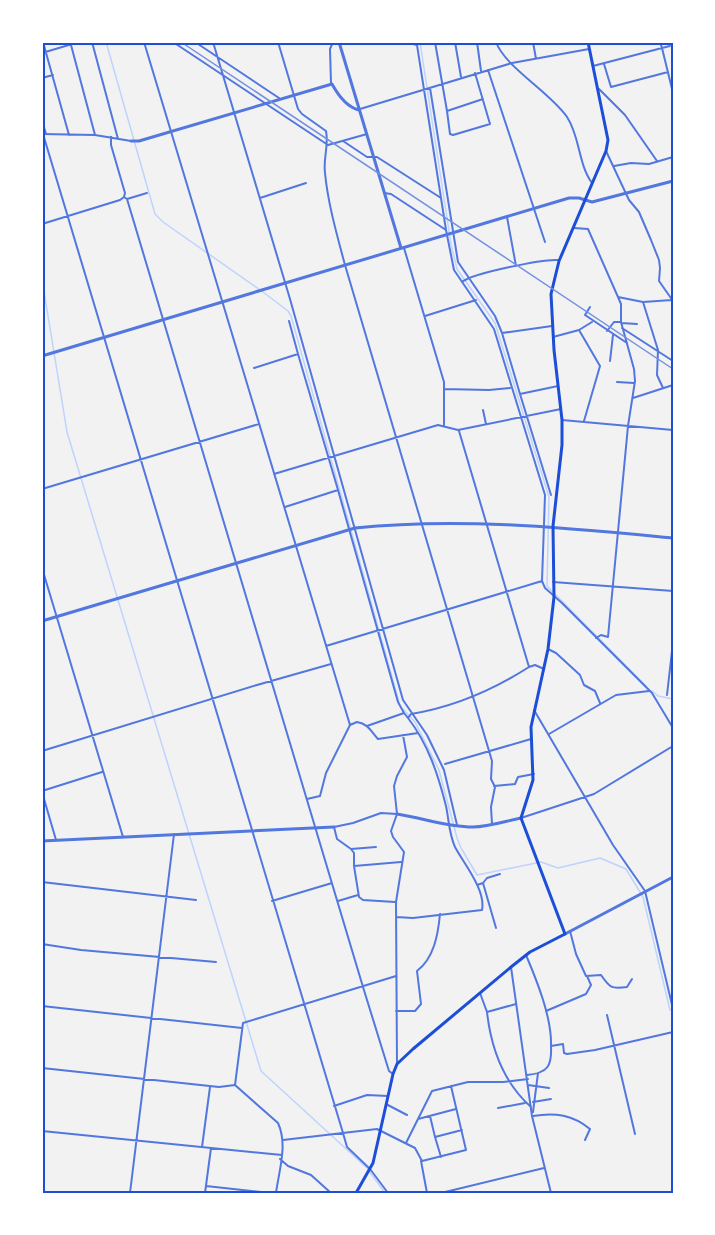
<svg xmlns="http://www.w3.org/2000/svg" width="715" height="1235" font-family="'Titillium Web',sans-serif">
<rect width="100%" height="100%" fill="#f2f2f2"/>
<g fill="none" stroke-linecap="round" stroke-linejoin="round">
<path stroke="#bfd3fe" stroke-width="1.5" d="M106 42 155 214 163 222 263 292 288 311 291 316 399 702
M420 42 451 244 457 269 495 323 549 497 547 586 646 686
M42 279 67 432 261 1071 367 1168 385 1193
M652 691 658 696 673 699
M403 709 415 722 439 770 457 838 461 848 477 875 541 862 558 868 600 858 626 869 643 897 670 1010H672"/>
<path stroke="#5277de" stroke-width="2" d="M43 42 69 135
M92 42 118 139
M144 42 350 725 326 773 320 796 307 799
M173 42 328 145 367 134
M195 42 279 98
M213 42 290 299 403 700 427 735 444 770 457 825
M278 42 298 109 302 114 326 131C329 146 323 158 325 173 328 204 337 235 345 265L492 761 491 779 495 787 491 807 492 824
M435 42 447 111 483 99
M455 42 461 77
M477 42 481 71
M496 42C505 67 551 93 567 117 580 136 578 164 592 183
M533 42 536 59
M71 45 95 135
M670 46 662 48 673 93
M42 53 79 42
M604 64 611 87 668 72
M593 66 662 48 660 42
M488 70 545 242
M42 78 53 75
M331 83 330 49 333 42
M430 88 458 262 495 316 502 333
M599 89 625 115 657 161
M360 109 512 63 589 49
M447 111 450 134 453 135 490 124 475 73
M42 120 46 134
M42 134 95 135 131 141
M43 134 343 1133 347 1147 370 1169 388 1193
M111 137V145L125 193 124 197 127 199 363 987 389 1071 393 1074
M343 141 367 157H377L441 198 417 45 405 42
M606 151 629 200 639 212 651 240 659 260 660 268 659 281 673 301
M614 166 631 163 649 164 673 157
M384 193 391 194 446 230 454 270 494 329 545 495 542 581
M260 198 306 183
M441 198 446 230
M127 199 147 193
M507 217 516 266
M42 224 120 200 124 197
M574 228 588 229 618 297 621 304V322L634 369 635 381 628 426 608 637 601 635 596 638
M404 248 444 382V425
M462 282C473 273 543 259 558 260
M618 297 643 302 672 300
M643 302 658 350 657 375 663 388
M590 307 585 315 627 343
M425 316 476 300
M289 321 298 354
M621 323 637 324
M622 328 673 361
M579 330 600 366 584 421
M607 331 614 322H621
M553 337 579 330 592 322
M610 361 613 335
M254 368 298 354 338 490
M617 382 634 383
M444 389 489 390 510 388
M520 394 502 333 552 326
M633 398 673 385
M483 410 486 424
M562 420 673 430
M459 431 529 667
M274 474 438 425 458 430 561 409
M42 489 259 424
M551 495 520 394 558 386
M285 507 338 490 398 702 404 713
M42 568 123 837
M553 582 673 591
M326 646 542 581 545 588 562 603 652 693 673 728
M548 649 556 653 580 675 584 685 595 691 600 703
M667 695 673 642
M534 710 613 845 645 891 673 1009
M350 725 357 722C369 724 371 732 378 739L418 733
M367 726 404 713 408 718
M549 734 616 695 649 691
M42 751 257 685 331 664
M445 764 531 739
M494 786 515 784 518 777 534 774
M42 791 102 772
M42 792 56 840
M521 818 594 794 673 746
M376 847 351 849 337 839 334 827 353 823 381 813 397 814
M351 849 354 853V866L401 862
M354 866 359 897 363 900 395 902
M42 882 196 900
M483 883 496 928
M477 885 483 883 487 878 500 874
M272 901 332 883
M338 901 358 895
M396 917 413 918 482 910C486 890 464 864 455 847 449 834 449 820 446 806 438 774 428 744 408 718L411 714C454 707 493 690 529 667L535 665 544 669
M570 931 576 954 586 976 601 975C610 988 611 989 627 987L632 979
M42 944 81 950 216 962
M526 955C537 981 552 1018 551 1046
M511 967 532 1116 551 1193
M480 993 487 1012
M516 1004 487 1012C491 1048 503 1082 531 1107
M42 1006 242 1028
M396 1011H415L421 1004 417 971C434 958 438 935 440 914
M546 1011 586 994 591 985 587 976
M607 1015 635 1134
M397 1064 396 902 404 852 393 837 391 831 397 814 394 786 397 776 407 757 403 735
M42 1068 219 1087 235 1085
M527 1075C548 1073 552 1066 551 1046L563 1044 564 1053 567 1054 595 1050 673 1032
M235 1085 243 1023 396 976
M235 1085 278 1123C288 1145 279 1170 276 1193
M528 1085 549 1088
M533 1102 551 1099
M386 1104 407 1115
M334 1106 367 1095 388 1096
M498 1108 525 1103
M533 1112 538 1073
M430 1116 435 1137 462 1130
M533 1116C555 1112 573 1115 590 1129L585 1140
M418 1119 456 1109
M42 1131 282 1155
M435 1137 441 1157
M283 1140 377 1129 415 1148 422 1161 466 1150 451 1086
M406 1143 432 1091 468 1082H503L528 1079
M202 1147 210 1087
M280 1159 288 1166 311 1175 331 1193
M421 1161 427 1193
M206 1186 271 1193
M130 1193 174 834
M205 1193 211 1148
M441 1193 544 1168"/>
<path stroke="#5277de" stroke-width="3" d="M339 42 401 248
M131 141H139L332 84C338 95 346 107 359 110
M42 356 569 198H579L592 202 673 181
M42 621 355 528C461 517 567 528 673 538
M397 814C423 818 447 827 473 827 488 827 506 821 521 818
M42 841 334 827
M565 934 673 877"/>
<path stroke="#1d4ed8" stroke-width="3" d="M356 1193 373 1163 393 1074 397 1064 413 1049 511 967 530 952 565 934 521 818 533 780 531 727 548 649 554 597 553 526 562 445V420L554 350 551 294 559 261 606 151 608 140 588 42"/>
<path stroke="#7290e2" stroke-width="1.5" d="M181 42 673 369"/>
</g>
<rect width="715" height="1235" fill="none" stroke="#ffffff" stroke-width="87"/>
<rect x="44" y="44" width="628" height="1148" fill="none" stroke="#1d4ed8" stroke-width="2"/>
</svg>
